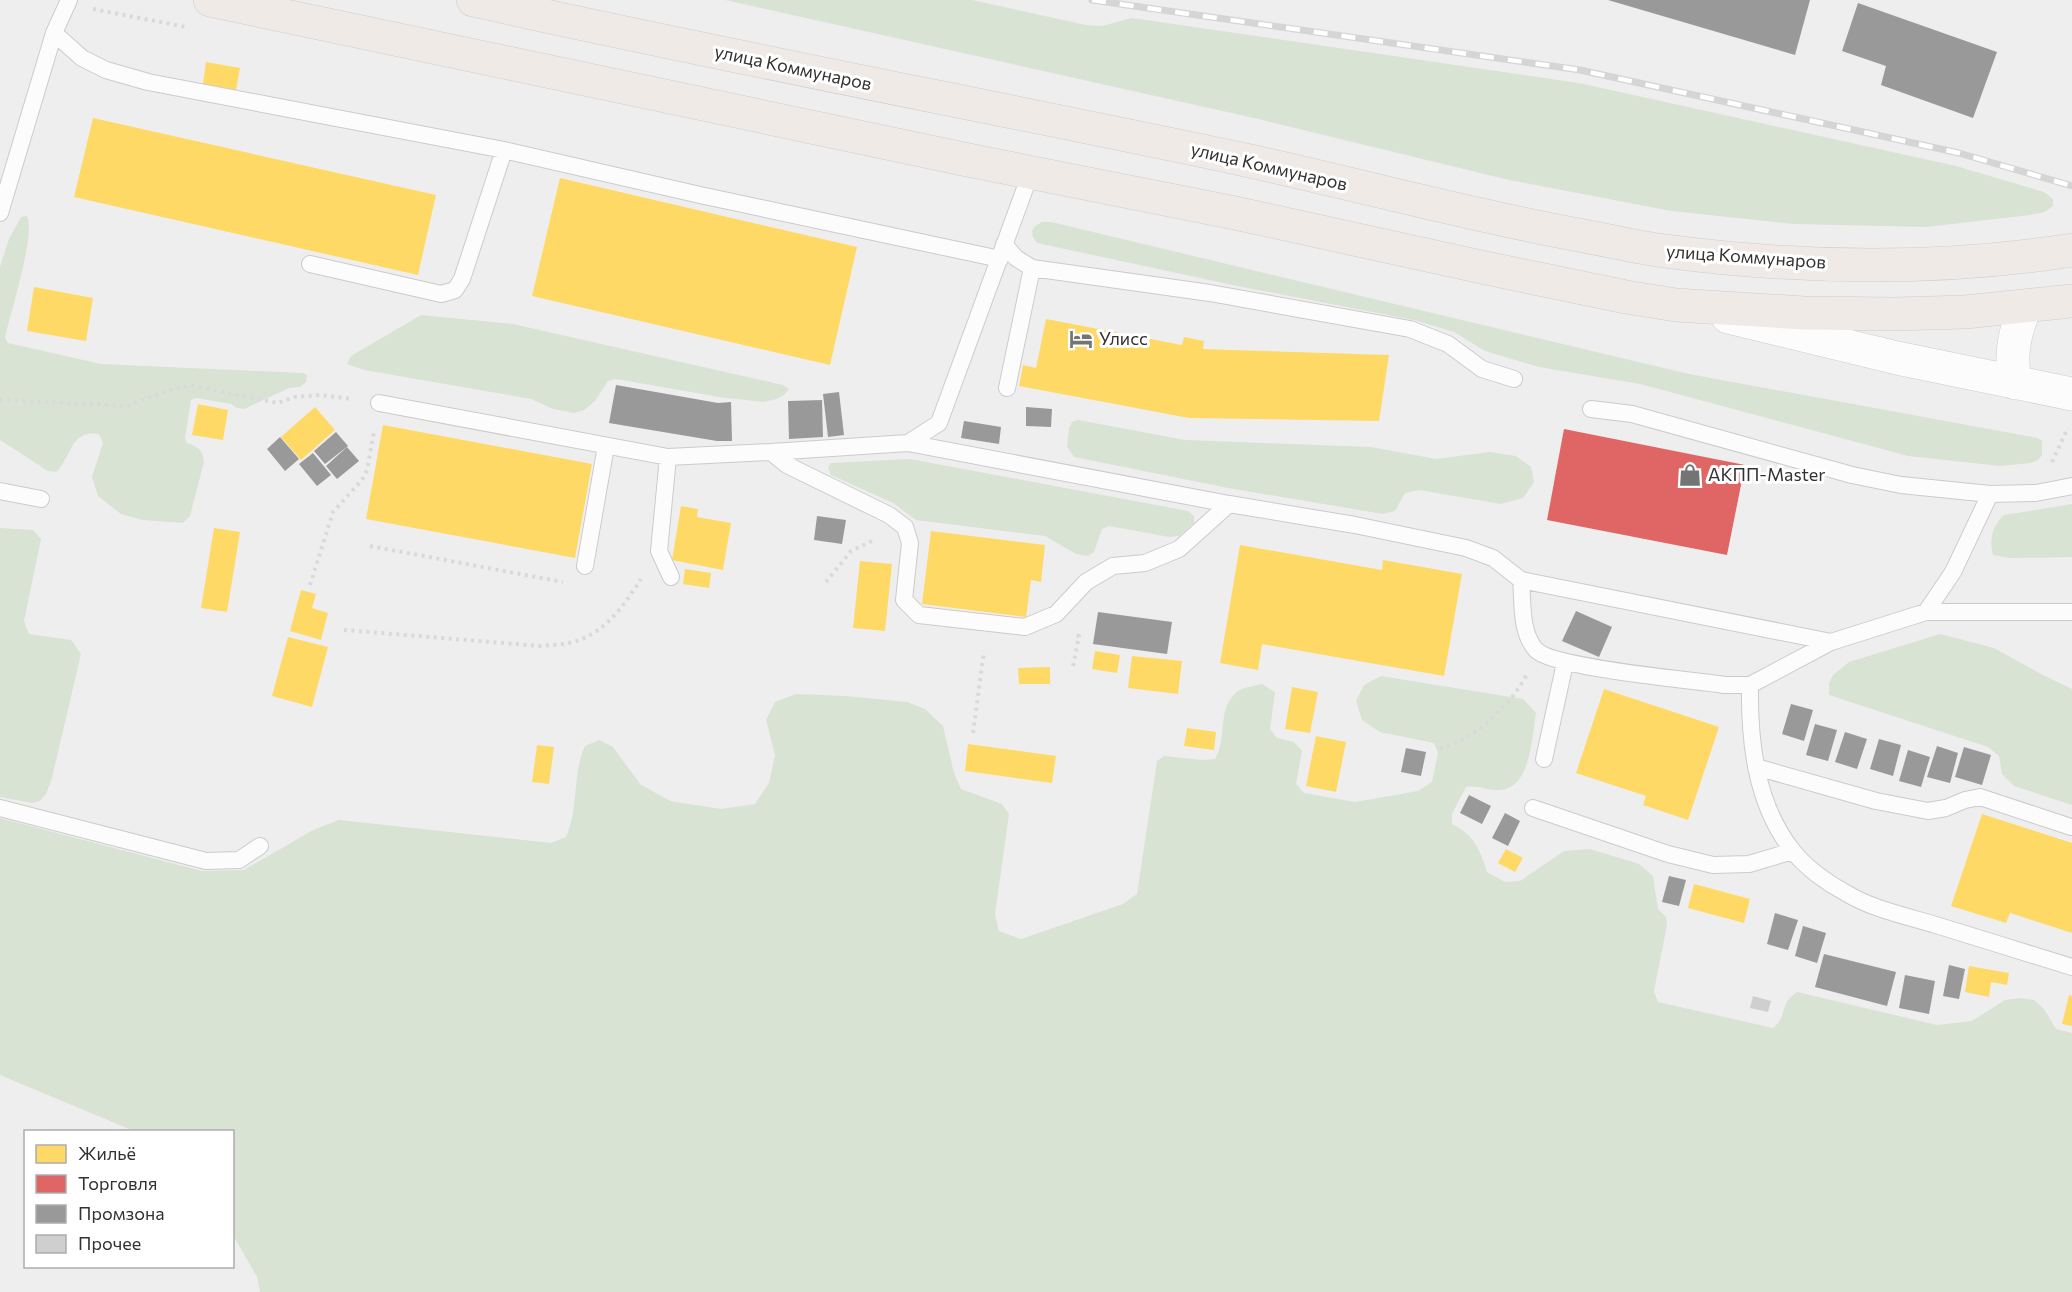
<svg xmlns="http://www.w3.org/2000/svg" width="2072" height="1292" font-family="Commissioner,sans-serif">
<rect width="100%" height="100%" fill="#efeeef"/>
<path fill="#d8e3d4" d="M725 0H972L1086 25 1102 26 1132 18 1579 83 1956 166 2044 192 2053 199V206L2045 212 2030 215 1926 227 1793 224 1671 211 1509 180 1254 118Z
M27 216C36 234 10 314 5 338L8 343 101 364 303 373 307 375 306 382 300 387 289 388 244 409 237 408 231 404 196 398 191 400 185 438 187 443C198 447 203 450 204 462L190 516 183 523 142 520 121 514 98 496 92 477 103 443 99 434C70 429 72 457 56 472L48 471 0 440V267L9 239 21 217Z
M1042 222H1051L1689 374 2038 438 2042 441V455L2038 460 2031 463 2000 466 1908 456 1640 384 1539 367 1485 351 1454 332 1414 320 1242 287 1037 243 1033 237 1032 231 1035 226Z
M421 315 513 324 783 385 789 389 784 395 777 399 763 402 719 397 616 379 608 381 595 401 584 410 574 413 553 409 531 399 364 370 347 364 351 356Z
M1078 420 1185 440 1371 447 1436 459 1490 452 1516 456 1531 467 1534 482 1523 498 1501 504 1419 490 1405 493 1395 511 1383 514 1228 488 1074 457 1067 447 1069 428 1072 422Z
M910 459 1188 511 1194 516V523L1179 536 1169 537 1109 526 1102 529 1094 552 1088 556 1076 554 1045 536 916 520 893 503 831 475 828 467 831 463Z
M2072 504V557L2009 558 1993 555C1989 539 1992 527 2004 515Z
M0 528 33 530 41 539 24 621 29 634 71 640 81 654 52 778 46 794 40 801 32 803 0 797Z
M1940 634 1994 648 2043 675 2072 689V805L2014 786 2002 774 1999 756 1988 747 1829 695V683L1833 675 1849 662Z
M1381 676 1523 699 1536 713C1532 736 1531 788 1500 790 1488 791 1478 785 1466 787L1452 814V824C1474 835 1480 849 1487 872L1505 882 1520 881 1564 851 1590 849 1639 864 1653 876 1658 909 1666 917 1667 925 1654 991 1658 1002 1773 1028C1789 1015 1778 1005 1797 992L1937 1025 1972 1021 2005 1000 2021 998 2034 1000 2044 1009 2056 1029 2072 1033V1292H260L257 1277 233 1235 232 1132 134 1131 0 1075V818L202 871 244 870 313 830 339 820 551 843 566 837C579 808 572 774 585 746L599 740 613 747 640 784 670 801 721 809 755 804 769 783 775 755 766 720 775 702 796 694 846 696 907 702 925 709 943 726 954 773 961 789 1002 804 1009 814 995 914 999 931 1021 939 1123 904 1137 894 1157 761 1164 756 1202 760 1215 759C1228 738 1216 707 1238 691 1244 687 1255 686 1262 684L1275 692 1270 729 1277 738 1294 742 1302 751 1296 784 1304 793 1355 802 1418 791 1432 782 1438 753 1434 743 1380 732 1362 720 1356 701 1364 685Z"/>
<path fill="#ffd966" d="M206 62 240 68 236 90 203 84Z
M93 118 436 195 418 275 74 197Z
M560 178 857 247 830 365 532 296Z
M34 287 93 298 86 341 27 331Z
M1046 319 1182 345 1184 337 1204 341 1203 349 1389 355 1379 421 1189 418 1019 386 1023 365 1036 368Z
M198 404 228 410 223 440 192 435Z
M315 407 335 430 301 460 281 437Z
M383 425 592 464 575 558 366 519Z
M681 506 698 509 697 517 731 523 723 570 672 560Z
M214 528 240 532 227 612 201 608Z
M931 531 1045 545 1041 582 1031 580 1026 617 922 604Z
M1240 545 1382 570 1383 560 1462 574 1444 676 1262 644 1258 670 1220 663Z
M860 561 892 564 885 631 853 628Z
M685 569 711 573 709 588 683 584Z
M301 590 316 594 312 608 328 613 321 640 290 631Z
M288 637 328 647 312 707 272 696Z
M1095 651 1120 655 1117 673 1092 669Z
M1132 656 1182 661 1178 694 1128 688Z
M1050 667V684H1019L1018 668Z
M1292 687 1318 692 1310 733 1285 729Z
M1604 689 1719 727 1688 820 1643 805 1646 796 1576 773Z
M1187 728 1216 732 1214 750 1184 746Z
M1316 736 1346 742 1336 792 1306 786Z
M968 744 1056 756 1052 783 965 771Z
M537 745 554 747 549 784 532 782Z
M1982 814 2072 843V933L2010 913 2006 923 1951 906Z
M1506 849 1523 858 1515 872 1498 863Z
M1694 884 1750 899 1744 923 1688 908Z
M1969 966 2009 973 2007 985 1991 982 1989 997 1965 992Z
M2069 995 2072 996V1026L2062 1024Z"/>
<path fill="#e06666" d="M1564 429 1745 465 1727 555 1547 520Z"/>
<path fill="#999" d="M1608 0H1810L1795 55Z
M1858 3 1997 52 1973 118 1881 85 1886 66 1842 51Z
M616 385 718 403 731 402 732 441H717L609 423Z
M839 392 844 435 828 437 823 394Z
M822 400 823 437 789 439 788 401Z
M1026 407 1052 409 1051 427 1026 426Z
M964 421 1001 427 999 444 961 438Z
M336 432 348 446 325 464 314 451Z
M280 437 299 459 285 471 267 449Z
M347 447 359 461 337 479 326 466Z
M313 453 331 475 317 486 299 464Z
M817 516 846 520 842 544 814 540Z
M1576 611 1612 627 1599 657 1562 641Z
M1098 612 1172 622 1167 654 1093 644Z
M1791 704 1813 710 1804 741 1782 734Z
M1815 724 1837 730 1828 761 1806 755Z
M1845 732 1867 739 1857 769 1835 762Z
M1879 739 1901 745 1893 776 1870 769Z
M1937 746 1958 753 1950 783 1927 777Z
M1964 747 1991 755 1982 785 1955 777Z
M1406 748 1426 752 1421 776 1401 772Z
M1908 750 1930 757 1921 787 1899 781Z
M1469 795 1491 806 1482 824 1460 813Z
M1505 813 1520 821 1508 846 1492 838Z
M1669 876 1686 880 1679 906 1662 902Z
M1775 913 1798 920 1788 950 1767 944Z
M1803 926 1826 933 1817 963 1795 956Z
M1824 954 1896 972 1887 1006 1815 987Z
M1949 965 1965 969 1959 999 1943 996Z
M1905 975 1935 981 1929 1014 1899 1008Z"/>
<path fill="#d0cfcf" d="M1753 996 1771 1001 1768 1012 1750 1008Z"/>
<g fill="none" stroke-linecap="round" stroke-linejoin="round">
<g stroke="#cccbcc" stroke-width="18">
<path id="service" d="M54 33 82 58 106 70 148 82 504 150 700 195 1000 259
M0 213 54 33 69 0
M1004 244 1016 258 1032 268
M310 264 441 294 455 290 462 279 504 150
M1007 388 1032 268 1210 293 1410 329 1448 344 1482 369 1514 379
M379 403 668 457 771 452 908 443 939 423 1031 172
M1591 409 1632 414 1852 475 1901 485 1990 494 2036 493 2072 486
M908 443 1229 504 1355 525 1466 548 1493 558 1521 580 1831 642 1926 612 1953 572 1990 494
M771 452 787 465 889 515 905 527 910 543 904 600 919 615 1025 627 1056 614 1086 582 1113 566 1145 563 1179 549 1229 504
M668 457 659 551 671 577
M0 491 41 499
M585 566 606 446
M1521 580C1523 602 1520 632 1536 650 1553 668 1693 680 1725 685H1750L1831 642
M1926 612H2072
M1750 685C1749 742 1756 804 1792 850 1805 867 1827 883 1846 893 1872 909 1906 916 1936 925 1981 939 2027 953 2072 967
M1544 759 1565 663
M1756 767 1876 801 1928 811 1946 808 1965 800 1980 797 2071 827
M0 808 206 861 239 860 260 846
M1533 808 1668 854 1713 865 1749 864 1793 851"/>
</g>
<g stroke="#cccbcc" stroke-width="34">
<path id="secondary" d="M1728 317 1897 358 2072 394
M2015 383C2010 354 2014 332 2026 306"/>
</g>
<g stroke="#cdcccd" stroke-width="34">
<path id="trunk" d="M210 0 968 160 1235 213 1486 268 1626 297 1676 305 1804 313 1894 314 1965 312 2072 301
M473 0C728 57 985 105 1241 159 1356 184 1468 215 1584 236 1611 241 1638 248 1665 251 1801 269 1936 271 2072 250"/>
</g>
<path stroke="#dad9da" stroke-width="4" stroke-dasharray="3 4.5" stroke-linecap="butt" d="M93 9 186 27
M0 400 127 406 175 388 193 386 278 403 295 397 320 395 353 399
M2052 462 2068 428
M370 546 563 582
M826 582 851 551 874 540
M310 585 333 512 362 480 367 470 374 431
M344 630 540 646C550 645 560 645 569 643 603 636 623 607 641 579
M1073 666 1079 636 1074 635
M973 733 984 651
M1440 749C1477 737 1509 708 1527 674"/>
<use href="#service" stroke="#fdfcfd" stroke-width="16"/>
<use href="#secondary" stroke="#fdfcfd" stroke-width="33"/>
<use href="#trunk" stroke="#f0eae6" stroke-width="33"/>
<g stroke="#d6d5d6" stroke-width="7">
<path id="rail" d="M1092 0 1580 70 1959 153 2072 186"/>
</g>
<use href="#rail" stroke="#fff" stroke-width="4.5" stroke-dasharray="14" stroke-linecap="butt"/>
</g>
<defs>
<g id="hotel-bare" transform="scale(1.8)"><path d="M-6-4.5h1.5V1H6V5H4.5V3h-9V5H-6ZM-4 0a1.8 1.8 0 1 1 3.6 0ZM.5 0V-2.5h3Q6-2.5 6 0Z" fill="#757475" stroke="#fff" stroke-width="2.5" paint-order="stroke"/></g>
<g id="shop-bare" transform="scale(1.8)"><path d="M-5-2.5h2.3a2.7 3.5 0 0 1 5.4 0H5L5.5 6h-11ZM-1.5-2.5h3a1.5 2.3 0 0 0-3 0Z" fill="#757475" stroke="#fff" stroke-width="2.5" paint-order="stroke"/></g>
</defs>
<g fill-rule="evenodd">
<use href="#hotel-bare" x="1081" y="339"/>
<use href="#shop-bare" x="1690" y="475"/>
</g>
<g text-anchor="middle" stroke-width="6" stroke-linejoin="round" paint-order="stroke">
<g font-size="18" fill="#333233" stroke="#fff">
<text transform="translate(793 68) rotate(12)" y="6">улица Коммунаров</text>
<text transform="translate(1269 167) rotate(13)" y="6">улица Коммунаров</text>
<text transform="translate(1746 257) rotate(4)" y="6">улица Коммунаров</text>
</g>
<g font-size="18" fill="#333233" stroke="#fff" text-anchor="start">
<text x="1099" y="345">Улисс</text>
<text x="1708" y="481">АКПП-Master</text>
</g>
</g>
<rect x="24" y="1130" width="210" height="138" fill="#ffffff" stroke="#adadad" stroke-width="1.5"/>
<rect x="36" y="1145" width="30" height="18" fill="#ffd966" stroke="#adadad" stroke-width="1.5"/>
<text x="78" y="1160" font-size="18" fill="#333233">Жильё</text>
<rect x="36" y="1175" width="30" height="18" fill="#e06666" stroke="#adadad" stroke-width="1.5"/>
<text x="78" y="1190" font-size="18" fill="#333233">Торговля</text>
<rect x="36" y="1205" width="30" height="18" fill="#999999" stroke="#adadad" stroke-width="1.5"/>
<text x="78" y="1220" font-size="18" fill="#333233">Промзона</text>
<rect x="36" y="1235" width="30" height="18" fill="#d0cfcf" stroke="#adadad" stroke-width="1.5"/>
<text x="78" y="1250" font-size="18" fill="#333233">Прочее</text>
</svg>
